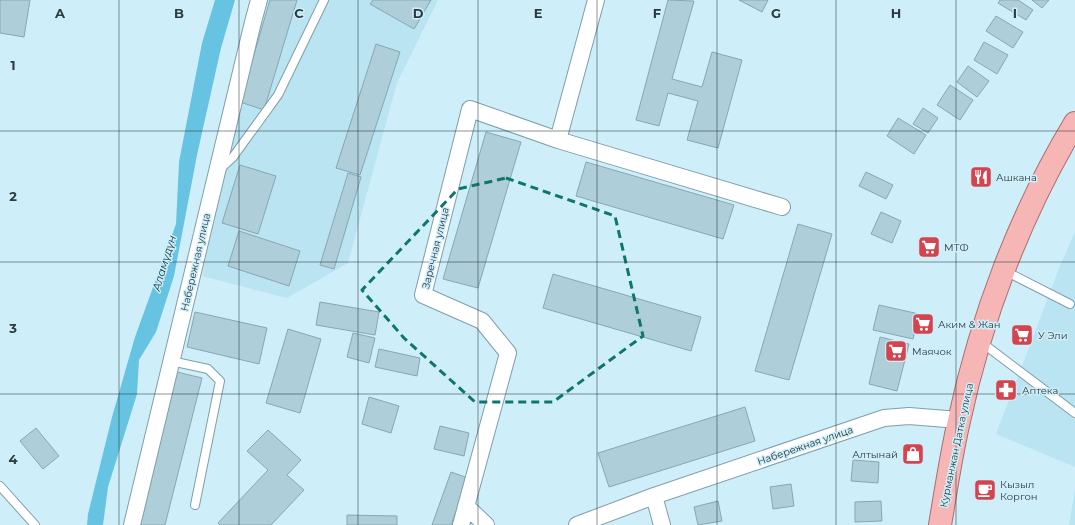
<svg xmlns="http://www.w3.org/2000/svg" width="1075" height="525" font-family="Montserrat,sans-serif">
<rect width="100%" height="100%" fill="#ceeffa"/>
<path fill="#bae4f2" d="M266 0H438L397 83 348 263 287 298 202 276 232 128Z
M1075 232V467L996 434 1060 266Z
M1075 489V525H1069Z"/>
<path fill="#66c3e1" d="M215 0H235L221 48 197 155 174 276 156 332 139 360 137 394 108 487 103 525H87L88 514 112 417 135 337 176 224 179 162 202 43Z"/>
<path fill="#aeced9" stroke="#87a7b1" d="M0 0H30L24 37 0 33Z
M270 0H297L264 110 240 102Z
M373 0H431L414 29 370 4Z
M668 0 694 1 672 79 702 87 712 52 742 60 718 148 687 140 698 101 668 93 659 126 636 120Z
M739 0H768L762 12Z
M1000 0H1018L1033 10 1026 20 998 3Z
M1032 0H1049L1042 8Z
M996 16 1023 32 1013 48 986 31Z
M984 42 1008 55 997 74 974 60Z
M376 44 400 52 360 175 336 168Z
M968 66 989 81 977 97 957 82Z
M950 85 973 100 960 120 937 105Z
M923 108 938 118 928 133 913 124Z
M898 118 926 135 914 154 887 136Z
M486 132 521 142 478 288 443 279Z
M586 162 734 205 723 239 576 196Z
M240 165 276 176 258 234 222 223Z
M866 172 893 185 886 199 859 186Z
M348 173 361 177 334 269 320 265Z
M881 212 901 221 892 243 871 234Z
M798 224 832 234 789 380 755 371Z
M239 231 300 251 289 286 228 266Z
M553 274 701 317 691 351 543 308Z
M320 302 379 312 375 335 316 325Z
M879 305 919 314 913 339 873 330Z
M195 312 267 328 259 364 187 347Z
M288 329 321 339 300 413 266 403Z
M353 333 375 338 369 363 347 357Z
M880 337 909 344 897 391 869 384Z
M379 349 420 358 417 376 375 367Z
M177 372 202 378 165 525H139Z
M369 397 399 406 391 433 362 424Z
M745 407 755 441 609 487 598 453Z
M440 426 469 433 464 456 434 449Z
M36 428 59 456 43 469 20 441Z
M268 430 301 460 287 475 304 490 271 525H220L218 523 268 470 247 451Z
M853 460 879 462 878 483 851 481Z
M451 472 468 478 451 525H432Z
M791 484 794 506 773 509 770 487Z
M718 501 722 521 698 525 694 507Z
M881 501 882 521 855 522V502Z
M347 515 397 516V525H347Z"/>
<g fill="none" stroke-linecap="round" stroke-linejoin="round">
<g stroke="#7f9ea9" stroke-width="10">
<path id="lane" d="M220 169 233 157 278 95 324 0
M1005 271 1070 304
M981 342 1075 413
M171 361 208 369 220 381 195 505
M0 486 35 525"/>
</g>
<g stroke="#7f9ea9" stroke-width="18">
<path id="street" d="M558 140 596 0
M654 496 662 525
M466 506 486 525
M132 525 253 22 259 0
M461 525 508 353 482 321 423 295 470 109 558 140 782 207
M577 525 654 496 884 418 909 416 959 420"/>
</g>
<g stroke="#ad6b6d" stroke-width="24">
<path id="primary" d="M940 525C946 490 951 455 959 421 981 318 1020 214 1075 123"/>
</g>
<use href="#lane" stroke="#fff" stroke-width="8"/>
<use href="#street" stroke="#fff" stroke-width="16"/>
<use href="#primary" stroke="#f7b6b6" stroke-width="22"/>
</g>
<path fill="none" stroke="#0f766e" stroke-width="3" stroke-dasharray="8 5" stroke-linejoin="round" d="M506 178 615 216 643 336 553 402H475L404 338 362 290 458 189Z"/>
<path fill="none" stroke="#2d3a3f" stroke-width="1" stroke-opacity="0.55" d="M119 0V525M239 0V525M358 0V525M478 0V525M597 0V525M717 0V525M836 0V525M956 0V525M0 131H1075M0 262H1075M0 394H1075"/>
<defs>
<g id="restaurant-square" transform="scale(1.15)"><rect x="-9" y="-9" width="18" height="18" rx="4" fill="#d4444e" stroke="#ceeffa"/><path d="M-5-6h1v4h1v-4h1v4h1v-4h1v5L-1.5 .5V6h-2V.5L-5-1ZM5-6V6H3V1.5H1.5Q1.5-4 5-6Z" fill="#fff"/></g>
<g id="supermarket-square" transform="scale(1.15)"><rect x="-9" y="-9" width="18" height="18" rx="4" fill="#d4444e" stroke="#ceeffa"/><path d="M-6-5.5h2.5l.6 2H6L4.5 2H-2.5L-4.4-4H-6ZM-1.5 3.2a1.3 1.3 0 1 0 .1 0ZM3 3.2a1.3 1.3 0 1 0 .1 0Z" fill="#fff"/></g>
<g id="pharmacy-square" transform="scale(1.15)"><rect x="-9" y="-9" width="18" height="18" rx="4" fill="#d4444e" stroke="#ceeffa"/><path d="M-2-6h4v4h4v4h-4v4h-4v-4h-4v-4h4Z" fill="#fff"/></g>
<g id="shop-square" transform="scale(1.15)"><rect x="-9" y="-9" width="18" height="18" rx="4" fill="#d4444e" stroke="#ceeffa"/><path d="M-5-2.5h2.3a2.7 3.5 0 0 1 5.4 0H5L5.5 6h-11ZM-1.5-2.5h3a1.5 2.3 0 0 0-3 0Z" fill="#fff"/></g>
<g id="cafe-square" transform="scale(1.15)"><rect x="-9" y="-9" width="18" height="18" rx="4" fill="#d4444e" stroke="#ceeffa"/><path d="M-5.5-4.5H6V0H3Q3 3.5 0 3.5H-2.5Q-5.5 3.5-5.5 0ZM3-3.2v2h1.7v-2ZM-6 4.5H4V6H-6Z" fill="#fff"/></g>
</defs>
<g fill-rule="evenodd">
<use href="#restaurant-square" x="981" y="177"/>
<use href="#supermarket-square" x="929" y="247"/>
<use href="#supermarket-square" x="923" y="324"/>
<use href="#supermarket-square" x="1022" y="335"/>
<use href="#supermarket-square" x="896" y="351"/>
<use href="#pharmacy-square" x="1006" y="390"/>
<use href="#shop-square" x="913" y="454"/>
<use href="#cafe-square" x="985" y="490"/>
</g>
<g text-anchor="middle" stroke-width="3" stroke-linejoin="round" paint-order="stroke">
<g font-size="10" fill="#2d3a3f" stroke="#ceeffa" text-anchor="start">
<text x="996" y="181">Ашкана</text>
<text x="944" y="251">МТФ</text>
<text x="938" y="328">Аким &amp; Жан</text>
<text x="1038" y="339">У Эли</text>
<text x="912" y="355">Маячок</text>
<text x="1022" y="394">Аптека</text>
<text x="898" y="458" text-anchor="end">Алтынай</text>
<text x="1000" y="488">Кызыл<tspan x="1000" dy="12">Коргон</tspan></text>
</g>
<g font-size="10" fill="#2d3a3f" stroke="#ceeffa">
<text transform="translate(435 248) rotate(-76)" y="4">Заречная улица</text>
<text transform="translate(195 262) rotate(-77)" y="4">Набережная улица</text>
<text transform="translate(805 445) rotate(-19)" y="4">Набережная улица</text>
<text transform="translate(956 445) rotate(-78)" y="4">Курманжан Датка улица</text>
</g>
<g font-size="11" font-style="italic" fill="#073541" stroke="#ceeffa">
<text transform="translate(164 263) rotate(-73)" y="4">Аламүдүн</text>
</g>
</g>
<g font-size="13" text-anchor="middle" font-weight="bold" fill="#2d3a3f" stroke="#ceeffa" stroke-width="3" stroke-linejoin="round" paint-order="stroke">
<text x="60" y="18">A</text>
<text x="179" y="18">B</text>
<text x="299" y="18">C</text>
<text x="418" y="18">D</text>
<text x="538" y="18">E</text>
<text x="657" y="18">F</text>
<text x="776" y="18">G</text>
<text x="896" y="18">H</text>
<text x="1015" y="18">I</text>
<text x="13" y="70">1</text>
<text x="13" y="201">2</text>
<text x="13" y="333">3</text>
<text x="13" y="464">4</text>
</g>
</svg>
